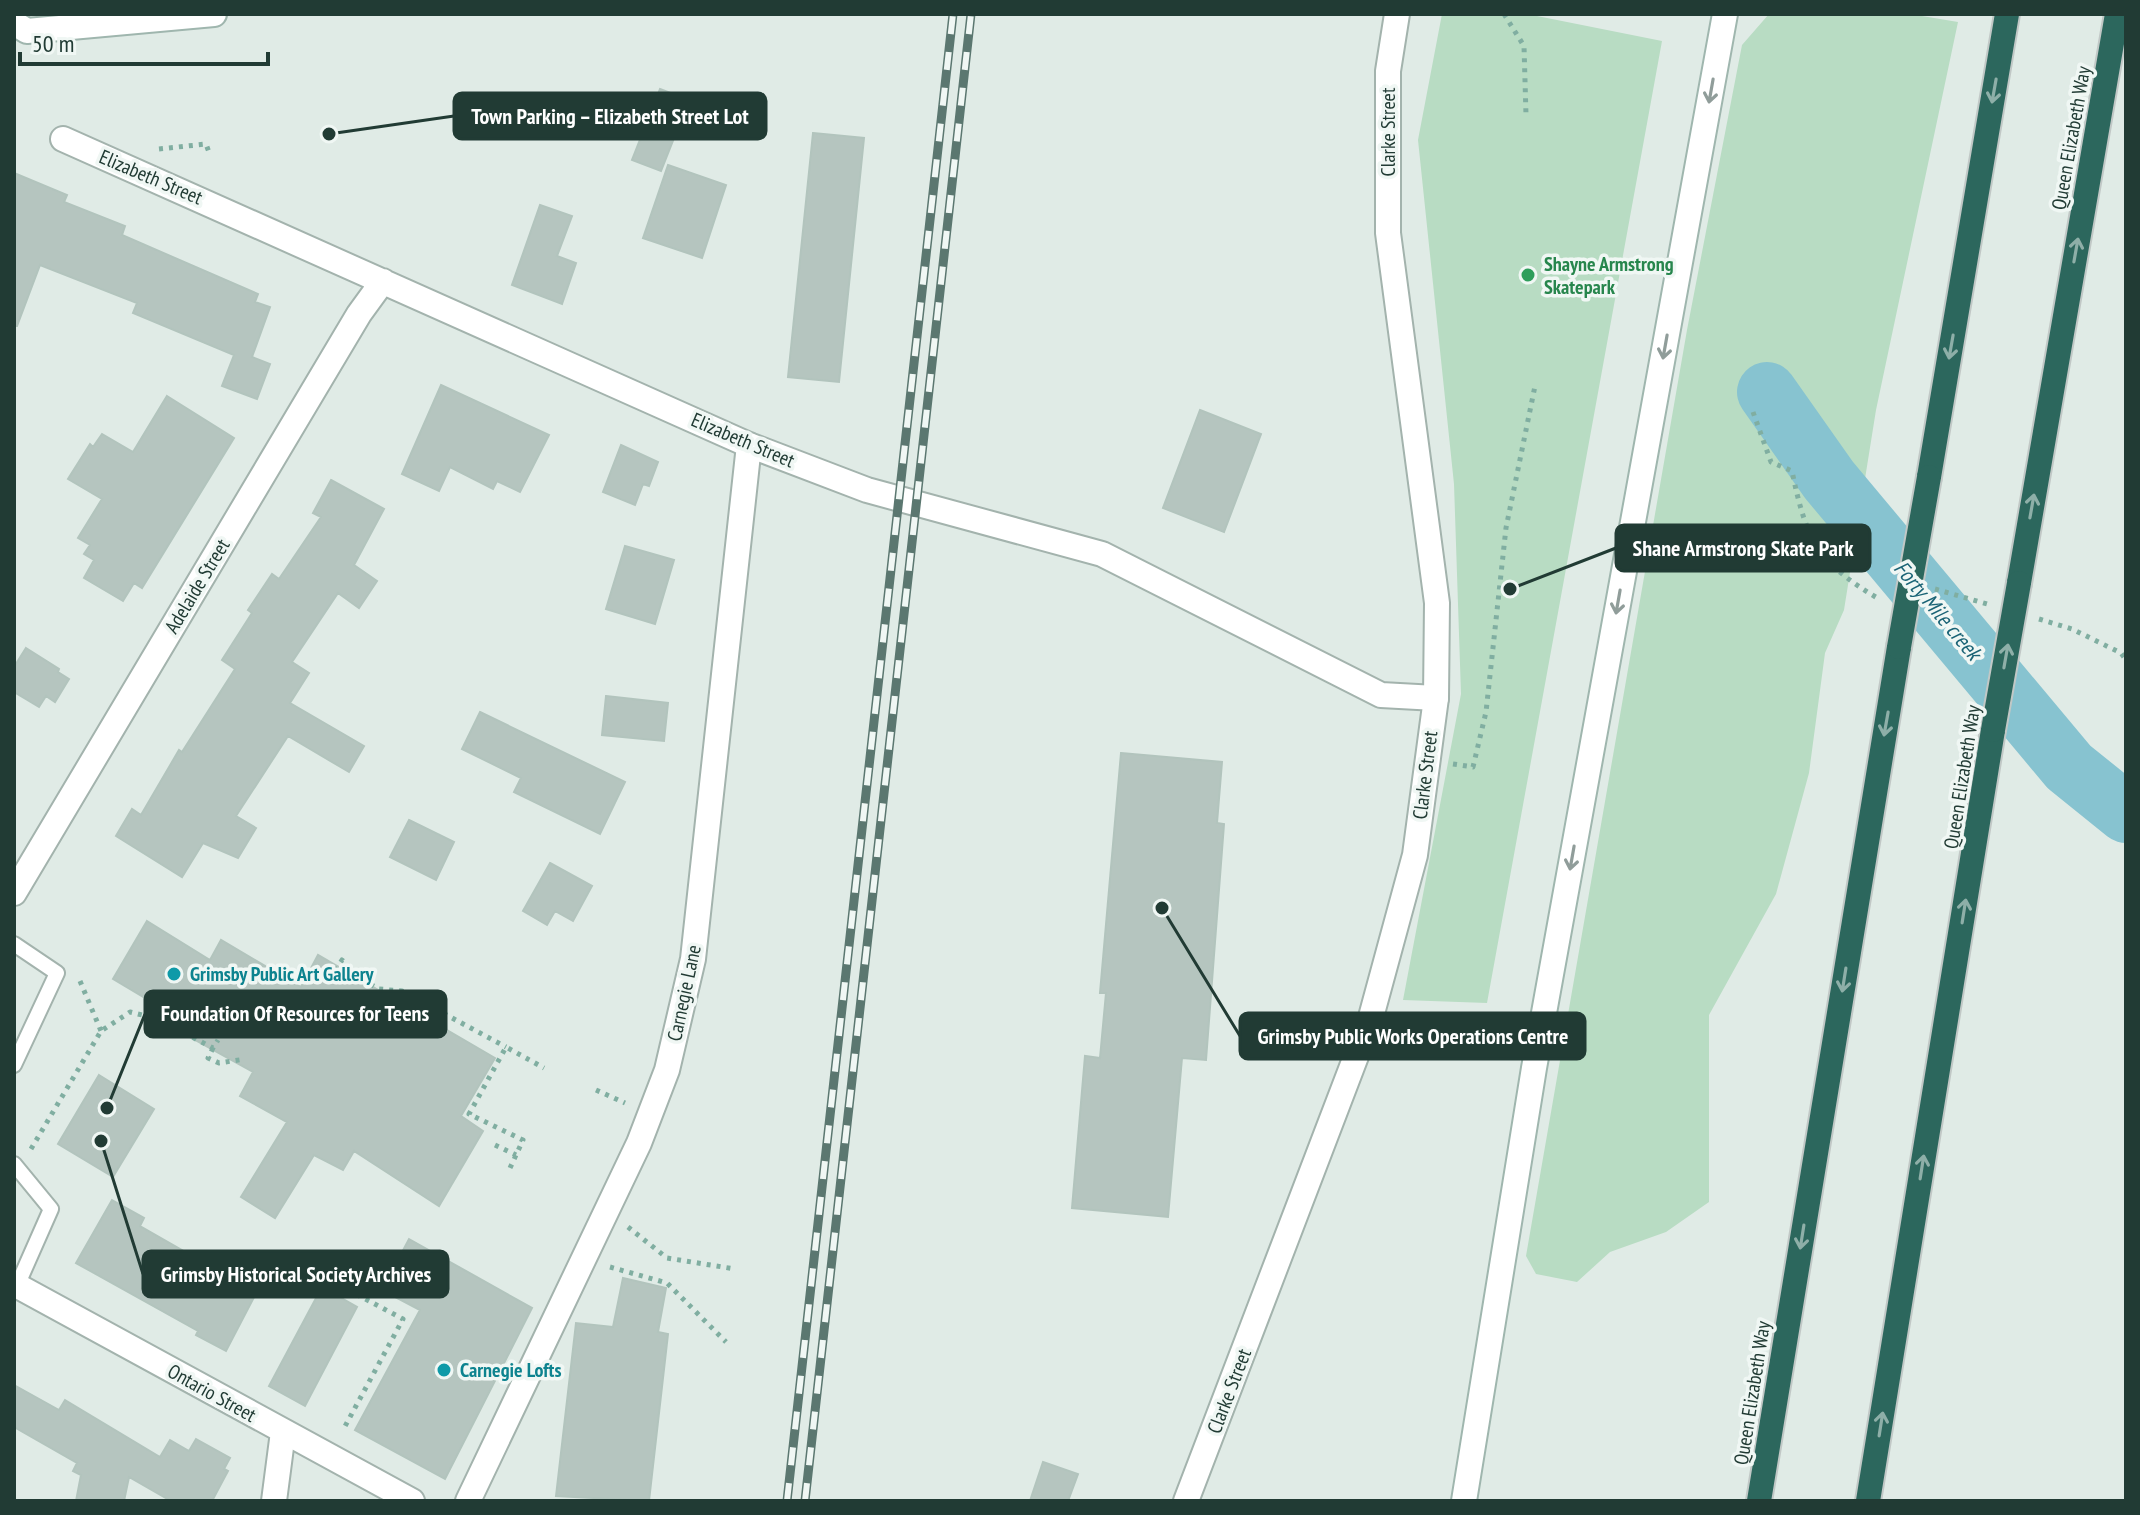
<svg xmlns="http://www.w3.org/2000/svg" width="2140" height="1515" font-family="'PT Sans Narrow',sans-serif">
<rect width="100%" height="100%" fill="#e0ebe6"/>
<path fill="#b8dcc3" d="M1442 14H1527L1662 41 1487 1003 1403 1000 1461 694 1454 484 1418 140Z
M1769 14H1910L1958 22 1876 410 1844 610 1825 653 1809 773 1776 894 1709 1015V1202L1666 1232 1610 1252 1577 1282 1536 1274 1526 1256 1687 330 1742 45Z"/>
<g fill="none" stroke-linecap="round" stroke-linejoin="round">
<path stroke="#87c3d0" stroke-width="60" d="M1767 392 1829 480 2069 767 2126 813"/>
</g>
<path fill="#b5c5bf" stroke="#b2c4bd" stroke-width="2" d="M660 89 689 100 661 171 632 160Z
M813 133 864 138 839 382 788 377Z
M668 165 726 185 702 258 643 238Z
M14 173 67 195 64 202 125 226 122 235 258 294 255 302 270 307 252 357 270 364 257 399 222 386 234 355 133 313 137 303 40 265 17 326H14Z
M540 205 572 216 557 256 576 263 562 304 512 285Z
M441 385 549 435 520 492 497 481 493 489 450 467 439 491 402 474Z
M167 396 234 438 142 588 134 583 123 601 84 578 94 560 84 554 90 545 78 538 102 499 68 479 90 444 93 447 102 434 133 452Z
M1200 410 1261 434 1224 532 1163 508Z
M621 445 658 462 649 486 643 484 635 505 603 492Z
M331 480 384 509 354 565 377 581 359 608 338 593 292 662 309 673 290 703 364 746 349 772 288 736 236 816 256 828 238 858 203 843 182 877 116 836 132 809 141 815 179 750 182 752 235 669 222 660 252 613 248 610 272 574 279 579 321 517 313 513Z
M625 546 674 560 655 624 606 609Z
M26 648 59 669 58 672 69 679 55 702 46 696 39 707 14 692V667Z
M606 696 668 703 664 741 602 735Z
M480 712 625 782 600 834 514 792 521 778 462 749Z
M1121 753 1222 762 1217 823 1224 824 1206 1060 1182 1058 1168 1217 1072 1208 1085 1056 1100 1058 1106 993H1100Z
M409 820 454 842 436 880 390 857Z
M550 863 592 886 573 921 555 911 547 925 523 911Z
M147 921 210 960 221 940 301 987 318 955 495 1058 461 1116 483 1131 439 1206 354 1151 343 1170 314 1155 275 1218 241 1197 287 1122 240 1096 253 1072 170 1026 175 1016 113 979Z
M99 1075 154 1109 113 1177 58 1144Z
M112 1200 144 1218 140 1226 222 1273 229 1260 264 1278 226 1351 196 1335 198 1331 76 1263Z
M409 1239 532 1308 445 1479 355 1430 420 1310 382 1290Z
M623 1278 666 1288 658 1332 668 1334 649 1501 556 1496 576 1323 613 1327Z
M322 1287 357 1307 305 1406 269 1386Z
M14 1385 59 1410 65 1400 160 1457 170 1440 189 1451 196 1439 230 1458 224 1469 228 1471 212 1501H171L129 1477 124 1501H76L81 1475 73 1471 77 1463 14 1427Z
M1043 1462 1078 1474 1068 1501H1030Z"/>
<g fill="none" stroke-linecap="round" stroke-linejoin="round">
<g stroke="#a3b3ad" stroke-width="18">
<path id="service" d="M14 944 57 973 14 1065
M14 1164 51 1209 17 1286"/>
</g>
<g stroke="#a3b3ad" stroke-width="28">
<path id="minor" d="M63 139 749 445 867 490 1102 554 1381 695 1436 698
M14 893 359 314 383 281
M274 1501 283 1432
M468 1501 639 1143 667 1070 693 959 749 445"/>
</g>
<g stroke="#a3b3ad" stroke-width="28">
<path id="tertiary" d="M14 1284 412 1501
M1186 1501 1371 1017 1415 855 1436 698 1437 603 1388 233V71L1397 14"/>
</g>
<g stroke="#9fb6ae" stroke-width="28">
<path id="secondary" d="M14 23 27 31 214 14
M1464 1501 1534 1068 1725 14"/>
</g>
<g stroke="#c1c8c6" stroke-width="28">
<path id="motorway" d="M1929 477 2007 14
M2019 583 2117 14
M1759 1501 1899 647
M1868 1501 1993 730"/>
</g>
<path stroke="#80aea1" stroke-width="5" stroke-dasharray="4 6" stroke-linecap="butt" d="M1504 14 1524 46 1526 115
M159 149 206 144 210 155
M1753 412 1771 462 1792 471C1806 540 1818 563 1879 599
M1935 589 1987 604
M2039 619 2072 629 2121 653 2126 660
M1453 764 1473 767 1486 712 1506 528 1535 386
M330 979 342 960 360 978 379 989 402 991 506 1047
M80 981 101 1031
M213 1048 208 1058 219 1063 245 1059
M596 1090 625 1103
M495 1145 516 1155
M31 1149 101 1031 130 1012 158 1019 213 1048 218 1040
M510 1168 523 1140 469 1114 506 1047 544 1068
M628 1227 667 1258 735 1269
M610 1267 667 1283 726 1342
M339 1285 403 1319 343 1430"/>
<use href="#service" stroke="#fff" stroke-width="14"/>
<use href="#minor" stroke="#fff" stroke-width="24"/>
<use href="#tertiary" stroke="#fff" stroke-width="24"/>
<use href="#secondary" stroke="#fff" stroke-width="24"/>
<use href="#motorway" stroke="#2c675d" stroke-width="24"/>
<g stroke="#5b7770" stroke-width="9">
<path id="rail" d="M787 1501 953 14
M805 1501 971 14"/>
</g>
<use href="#rail" stroke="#f0f7f4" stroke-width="6" stroke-dasharray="18" stroke-linecap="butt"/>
<g stroke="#c1c8c6" stroke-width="28" stroke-linecap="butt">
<path id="motorway-bridge" d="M1899 647 1929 477
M1993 730 2019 583"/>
</g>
<use href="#motorway-bridge" stroke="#2c675d" stroke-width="24"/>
</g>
<defs><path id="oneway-shaft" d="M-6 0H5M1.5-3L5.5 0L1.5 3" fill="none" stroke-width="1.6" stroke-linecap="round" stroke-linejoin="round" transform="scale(2)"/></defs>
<g stroke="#909d9a">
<use href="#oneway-shaft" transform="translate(1711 91) rotate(100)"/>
<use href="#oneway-shaft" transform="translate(1665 347) rotate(100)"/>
<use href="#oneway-shaft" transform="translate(1618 602) rotate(100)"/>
<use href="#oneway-shaft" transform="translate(1572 858) rotate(100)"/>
</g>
<g stroke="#8eafa8">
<use href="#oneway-shaft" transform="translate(1994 91) rotate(100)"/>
<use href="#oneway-shaft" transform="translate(2076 250) rotate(-80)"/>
<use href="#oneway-shaft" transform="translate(1951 347) rotate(100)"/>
<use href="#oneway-shaft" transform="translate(2032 506) rotate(-80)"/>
<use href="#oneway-shaft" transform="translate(2006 656) rotate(-80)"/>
<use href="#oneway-shaft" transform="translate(1886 724) rotate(100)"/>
<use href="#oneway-shaft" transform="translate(1964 911) rotate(-81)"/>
<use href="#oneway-shaft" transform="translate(1844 980) rotate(99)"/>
<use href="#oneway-shaft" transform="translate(1922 1167) rotate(-81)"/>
<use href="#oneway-shaft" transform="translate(1802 1237) rotate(99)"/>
<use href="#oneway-shaft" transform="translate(1881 1424) rotate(-81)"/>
</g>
<circle fill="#2e9e5b" stroke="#f0f7f4" stroke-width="3" cx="1528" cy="275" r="8"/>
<g fill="#0f9aa8" stroke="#f0f7f4" stroke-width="3">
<circle cx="174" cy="974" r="8"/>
<circle cx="444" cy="1370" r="8"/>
</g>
<g text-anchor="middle" stroke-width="7" stroke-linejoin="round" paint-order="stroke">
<g font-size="20" fill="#213b34" stroke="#f0f7f4">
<text transform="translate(1388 132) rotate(-90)" y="7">Clarke Street</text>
<text transform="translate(2071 138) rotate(-80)" y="7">Queen Elizabeth Way</text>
<text transform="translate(151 177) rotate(23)" y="7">Elizabeth Street</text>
<text transform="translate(743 440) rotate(23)" y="7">Elizabeth Street</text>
<text transform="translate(197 586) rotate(-59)" y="7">Adelaide Street</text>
<text transform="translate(1425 775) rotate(-83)" y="7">Clarke Street</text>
<text transform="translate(1962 777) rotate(-81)" y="7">Queen Elizabeth Way</text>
<text transform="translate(684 993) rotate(-78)" y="7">Carnegie Lane</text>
<text transform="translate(1229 1391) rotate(-69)" y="7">Clarke Street</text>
<text transform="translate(212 1393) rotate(29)" y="7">Ontario Street</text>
<text transform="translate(1752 1393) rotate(-81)" y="7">Queen Elizabeth Way</text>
</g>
<g font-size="20" font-weight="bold" fill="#27864d" stroke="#f0f7f4" text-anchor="start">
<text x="1544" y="271">Shayne Armstrong<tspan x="1544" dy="23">Skatepark</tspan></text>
</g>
<g font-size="20" font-weight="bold" fill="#0d838f" stroke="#f0f7f4" text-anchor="start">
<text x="190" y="981">Grimsby Public Art Gallery</text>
<text x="460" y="1377">Carnegie Lofts</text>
</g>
<g font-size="22" font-style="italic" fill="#1b6476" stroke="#f0f7f4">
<text transform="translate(1938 610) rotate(50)" y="8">Forty Mile creek</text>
</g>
</g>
<path fill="none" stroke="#213b34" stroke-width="3" d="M329 134L454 116M1510 589L1616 548M107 1108L145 1014M1162 908L1240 1036M101 1141L143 1274"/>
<g fill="#213b34" stroke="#f0f7f4" stroke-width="3">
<circle cx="329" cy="134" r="8"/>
<circle cx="1510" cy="589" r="8"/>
<circle cx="107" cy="1108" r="8"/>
<circle cx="1162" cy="908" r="8"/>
<circle cx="101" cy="1141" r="8"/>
</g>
<g fill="#213b34" stroke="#213b34" stroke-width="3">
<rect x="454" y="93" width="312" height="46" rx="8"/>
<rect x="1616" y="525" width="254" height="46" rx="8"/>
<rect x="145" y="991" width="301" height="46" rx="8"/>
<rect x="1240" y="1013" width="345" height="46" rx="8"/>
<rect x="143" y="1251" width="305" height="46" rx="8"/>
</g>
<g font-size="22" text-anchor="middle" font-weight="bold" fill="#fff">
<text x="610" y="124">Town Parking – Elizabeth Street Lot</text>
<text x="1743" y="556">Shane Armstrong Skate Park</text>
<text x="295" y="1021">Foundation Of Resources for Teens</text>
<text x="1413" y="1044">Grimsby Public Works Operations Centre</text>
<text x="296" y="1282">Grimsby Historical Society Archives</text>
</g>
<rect width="2140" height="1515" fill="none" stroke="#213b34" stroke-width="32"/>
<path d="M20 52v12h248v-12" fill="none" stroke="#213b34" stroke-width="4"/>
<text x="32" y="52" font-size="24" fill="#213b34" stroke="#f0f7f4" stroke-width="6" paint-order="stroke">50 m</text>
</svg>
